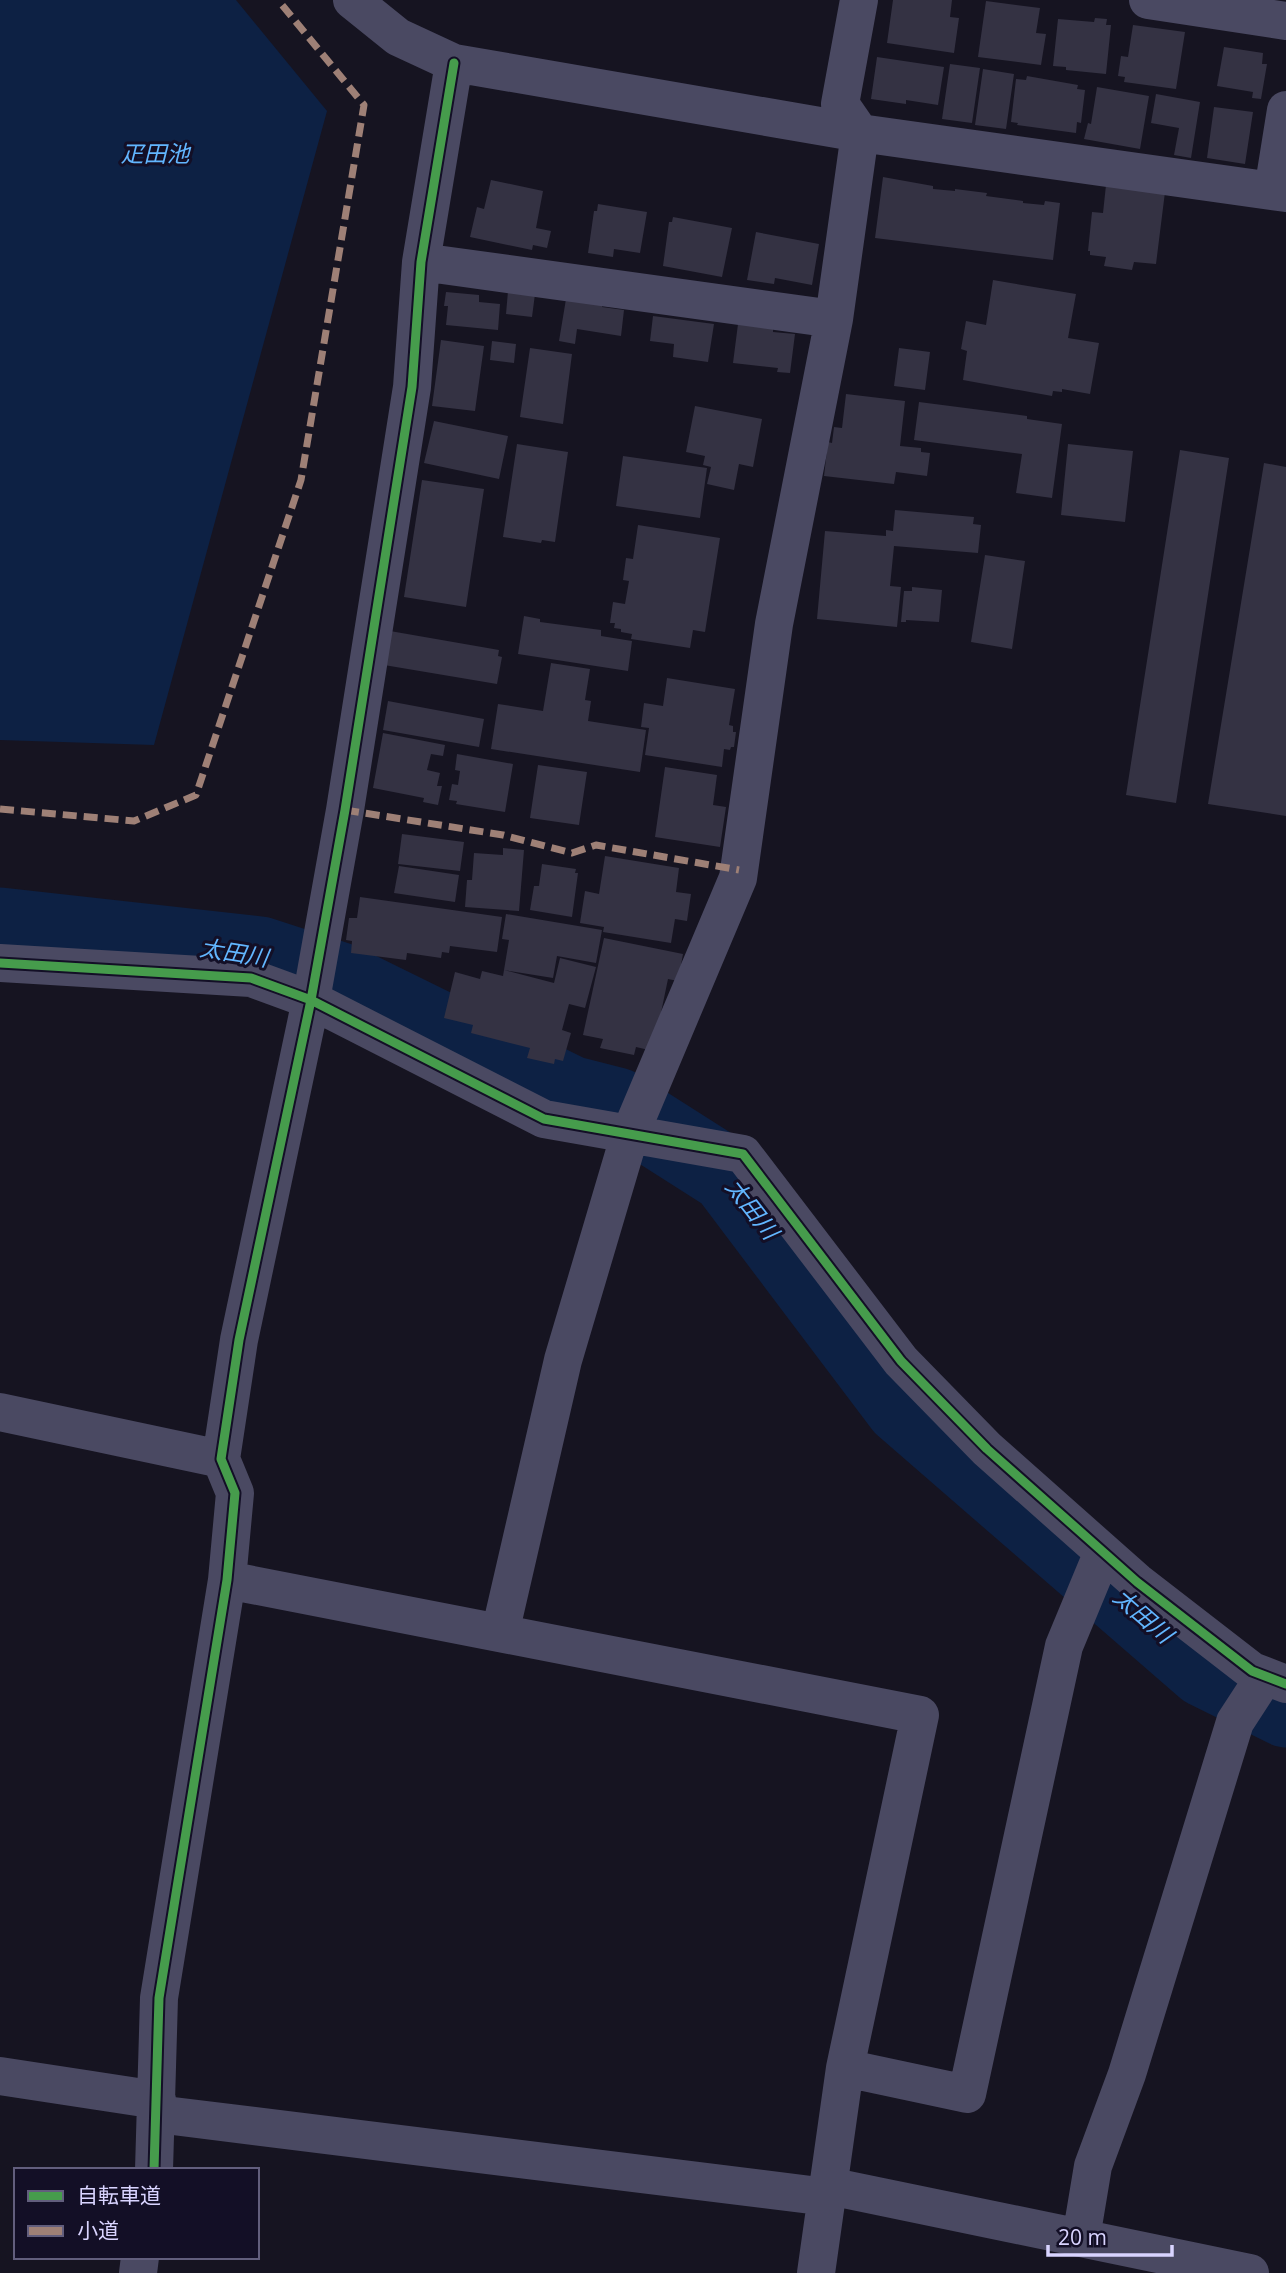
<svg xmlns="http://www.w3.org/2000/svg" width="1286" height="2273" font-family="'Open Sans','Noto Sans JP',sans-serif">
<rect width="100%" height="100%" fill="#161421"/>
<path fill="#0d2144" d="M0 0H236L327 111 154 745 0 740Z"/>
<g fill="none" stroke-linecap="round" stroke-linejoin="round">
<path stroke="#0d2144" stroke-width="75" d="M0 925 260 954 340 980 570 1093 617 1105 727 1175 902 1407 1205 1670 1286 1710"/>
</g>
<path fill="#343243" d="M893 0H952L950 17 959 18 954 53 887 43Z
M986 1 1040 8 1036 33 1046 34 1041 65 978 57Z
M1095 18 1107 19 1106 25H1111L1106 74 1066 70V67L1053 66 1058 19 1094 22Z
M1133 25 1185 32 1176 89 1124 82 1125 77 1118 76 1121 56 1128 57Z
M1224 47 1263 53 1262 64H1267L1261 99 1252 98 1253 92 1217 86Z
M877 57 944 67 938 105 906 100V104L871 99Z
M950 64 980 68 972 123 942 119Z
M983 69 1014 74 1006 129 975 125Z
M1027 76 1078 85 1077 89 1085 90 1081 123 1077 122 1076 133 1017 125 1018 123 1011 122 1016 79 1026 80Z
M1097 87 1149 96 1140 149 1084 139 1088 123 1091 124Z
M1156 94 1200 102 1191 158 1174 155 1179 128 1151 123Z
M1214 107 1253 112 1245 164 1207 158Z
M883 177 933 186V189L955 191V189L987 193 986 196 1023 201V203L1044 205 1045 201 1060 203 1053 260 875 238Z
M491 180 543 191 536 228 551 231 547 248 533 245 532 250 470 237 477 207 484 209Z
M1106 185 1165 192 1156 264 1134 262 1132 270 1104 266 1106 257 1090 255V251H1088L1092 212 1103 213Z
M598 204 647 212 640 253 614 249 613 257 588 253 594 211H597Z
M673 217 732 228 722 277 663 266 669 222H672Z
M756 232 819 244 812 285 775 278 774 284 747 280Z
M993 280 1076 294 1068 338 1099 343 1090 394 1062 389V392L1053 391 1052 396 963 380 967 351 961 349 966 321 986 325Z
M508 291 535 294 532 317 506 314Z
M446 292 479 295V302L500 304 498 330 446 325 448 306H444Z
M566 299 603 302 602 307 624 310 621 336 577 329 575 344 559 341Z
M653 316 714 324 708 362 673 357 674 344 650 341Z
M738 324 773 329V332L795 334 790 373 777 372 778 368 733 363Z
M441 340 484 346 475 411 432 406Z
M492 341 516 344 514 363 490 360Z
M530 348 572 354 563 424 520 417Z
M899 348 930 352 925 390 894 386Z
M846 394 905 401 900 446 921 448V452L930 453 927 476 896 472 894 484 824 476 828 442 832 443 834 427 842 428Z
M919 402 1027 416V419L1062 424 1052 498 1016 493 1022 454 914 440Z
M695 406 762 419 753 467 739 464 734 490 707 484 711 467 703 465 705 456 686 452Z
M434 421 508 436 499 479 424 463Z
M517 444 568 452 555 542 542 540 541 543 503 537Z
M1068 444 1133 451 1125 522 1061 515Z
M1180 450 1229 458 1176 803 1126 795Z
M623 456 707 468 700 518 616 506Z
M1264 463 1286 467V816L1208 804Z
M422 480 484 489 466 607 404 597Z
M895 510 974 517 973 524 981 525 978 553 894 546 890 586 901 587 897 627 817 619 825 531 886 536V530L893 531Z
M638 525 720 538 705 632 693 630 690 648 631 639 632 634 621 632V629L614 628 615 623H610L613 602 625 604 629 581 623 580 626 558 633 559Z
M985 555 1025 561 1012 649 971 642Z
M912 587 942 590 939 622 906 620V622H901L904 591H912Z
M524 616 540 619V622L601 630V636L632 641 628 671 518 654Z
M390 631 499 650 498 656 502 657 497 684 384 665Z
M551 663 590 669 585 700 591 701 588 721 646 730 640 772 491 749 498 704 543 711Z
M667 678 735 689 729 725 733 726V732H736L734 747H731L730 750 724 749 722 767 645 755 649 728 641 727 644 703 663 706Z
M388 701 484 719 479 747 383 730Z
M383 733 445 745 443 756 431 754 427 770 440 773 437 786H442L438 805 423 802 424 798 373 788Z
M457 754 513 764 505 812 456 804 457 801 449 800 452 784 458 785 460 771 455 770Z
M538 765 587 772 579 825 530 818Z
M665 767 717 775 713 805 726 807 720 847 655 837Z
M402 834 464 842 460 871 398 864Z
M503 848 524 850 519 911 465 907 467 880H472L474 853 503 855Z
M605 856 679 868 676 892 691 894 687 921 675 919 671 943 603 932 604 927 580 923 585 891 599 894Z
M542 864 576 869 575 873H578L572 917 530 910 534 886H539Z
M399 866 459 875 455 902 394 893Z
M360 897 502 917 497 952 450 946 449 953 442 952 441 958 407 953 406 960 351 953 352 941 346 940 349 918H357Z
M506 914 602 930 596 963 557 956 553 978 504 970 509 940 502 939Z
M604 938 683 954 678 981 668 979 653 1051 636 1047 634 1055 600 1048 603 1039 583 1035Z
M560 958 596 967 585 1008 569 1004 562 1030 571 1033 563 1061 555 1059 554 1064 527 1058 530 1048 471 1033 473 1025 444 1018 455 972 480 979 482 971 503 976 504 970 554 983Z"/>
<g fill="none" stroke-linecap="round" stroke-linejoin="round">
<path stroke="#4a4962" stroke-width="38" d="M352 0 398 37 454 63 860 133 834 319 774 624 738 878 630 1134 563 1360 500 1633
M859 0 840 104 860 133 1286 193
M1148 0 1286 21
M1273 191 1286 110
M421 262 834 319
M0 963 251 978 311 1000 544 1119 743 1154 901 1361 987 1449 1137 1582 1252 1671 1286 1684
M0 1412 221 1459
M227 1580 920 1715 845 2068 816 2273
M845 2068 967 2094 1064 1646 1103 1552
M0 2076 157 2100
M157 2114 827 2197
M154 2170 159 1998 227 1580 235 1493 221 1459 239 1340 311 1000 345 810 412 387 421 262 454 63
M829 2186 1250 2273
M1081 2238 1093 2166 1127 2074 1235 1722 1265 1676
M138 2273 140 2257"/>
<path stroke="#9e8076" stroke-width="7" stroke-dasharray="14 7" stroke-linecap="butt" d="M0 809 134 821 196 795 301 480 364 105 278 0
M345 810 503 835 572 853 596 845 739 870"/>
<g stroke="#130f26" stroke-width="13">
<path id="cycleway" d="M0 963 251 978 311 1000 544 1119 743 1154 901 1361 987 1449 1137 1582 1252 1671 1286 1684
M154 2170 159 1998 227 1580 235 1493 221 1459 239 1340 311 1000 345 810 412 387 421 262 454 63"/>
</g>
<use href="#cycleway" stroke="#469c4c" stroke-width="9"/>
</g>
<g text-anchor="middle" stroke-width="6" stroke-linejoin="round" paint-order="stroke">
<g font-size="23" font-style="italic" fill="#62b6ff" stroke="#130f26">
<text x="155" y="162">疋田池</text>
<text transform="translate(234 953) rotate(9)" y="8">太田川</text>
<text transform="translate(752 1209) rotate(52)" y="8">太田川</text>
<text transform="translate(1143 1616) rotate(41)" y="8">太田川</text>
</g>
</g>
<rect x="14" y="2168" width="245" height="91" fill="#130f26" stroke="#625e7d" stroke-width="2"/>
<rect x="28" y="2191" width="35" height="10" fill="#469c4c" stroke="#625e7d" stroke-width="2"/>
<text x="77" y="2203" font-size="21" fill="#d9d4ff">自転車道</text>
<rect x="28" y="2226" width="35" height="10" fill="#9e8076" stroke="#625e7d" stroke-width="2"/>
<text x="77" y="2238" font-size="21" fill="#d9d4ff">小道</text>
<path d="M1048 2245v10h124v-10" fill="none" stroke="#d9d4ff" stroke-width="3.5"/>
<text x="1058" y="2245" font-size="21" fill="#d9d4ff" stroke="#130f26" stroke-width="5" paint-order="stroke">20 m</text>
</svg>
